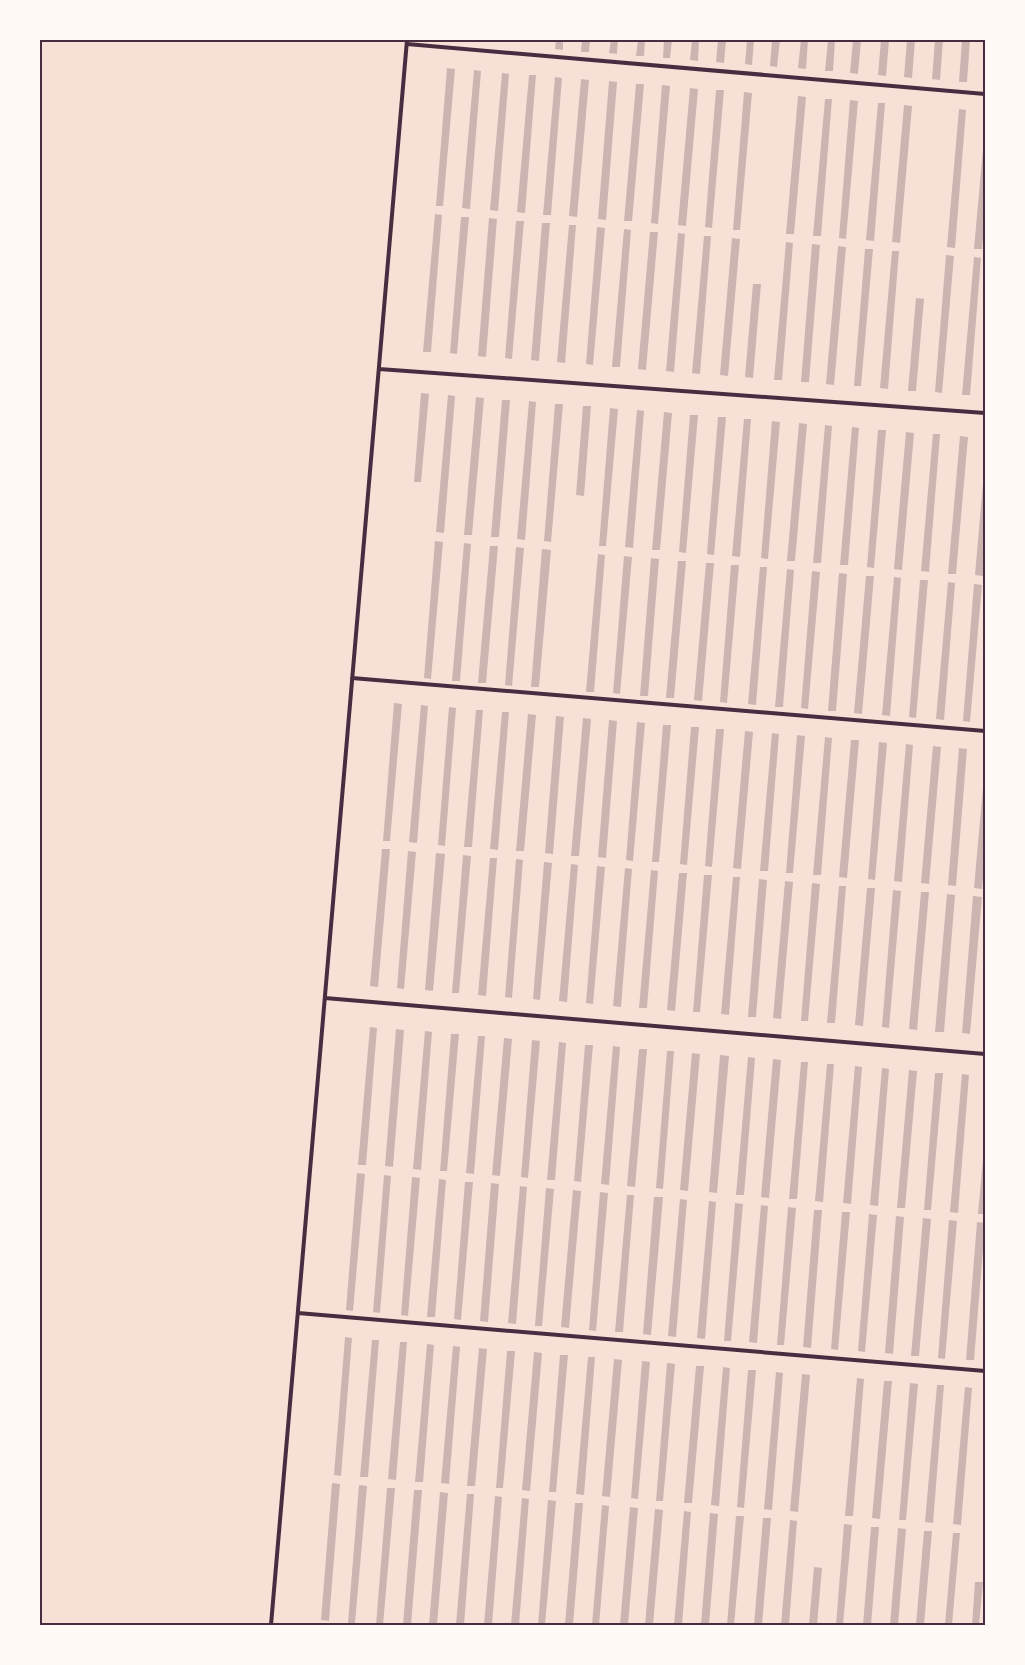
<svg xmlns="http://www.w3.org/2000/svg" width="1025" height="1665" font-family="'Varela Round',sans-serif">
<rect width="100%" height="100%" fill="#f7e1d7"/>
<path fill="#ccb4b1" d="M556 40H563V50L555 49Z
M582 40H590L589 52H581Z
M611 40H618L617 54 609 53Z
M638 40H645L644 56H636Z
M664 40H672L670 58H663Z
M692 40H699L698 61 690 60Z
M718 40H726L724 63 716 62Z
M747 40H754L752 65 745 64Z
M772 40H780L777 67 770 66Z
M801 40H808L806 69 798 68Z
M828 40H835L833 71H825Z
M853 40H861L858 74 850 73Z
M881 40H889L886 76 878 75Z
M907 40H915L912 78 904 77Z
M935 40H943L940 80 932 79Z
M962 40H970L967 82H959Z
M447 68 455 69 443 206H436Z
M474 70 481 71 470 209 462 208Z
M502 73 509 74 498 211 490 210Z
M529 75H536L525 213 517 212Z
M555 77 562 78 551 215H543Z
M581 79 589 80 577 217 569 216Z
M609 81 617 82 606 220 598 219Z
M636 84H644L632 221H624Z
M662 85 670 86 658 224 651 223Z
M690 88 698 89 686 226 678 225Z
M716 90H724L712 228 705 227Z
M744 92 752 93 740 230H733Z
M798 96 806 97 794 234H786Z
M825 99H832L821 236H813Z
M850 100 858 101 846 239 839 238Z
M878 103H885L874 241 866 240Z
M904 105 912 106 900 243 892 242Z
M959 109 966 110 955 248 947 247Z
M984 138H985V217L982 249H974Z
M435 214 442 215 431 352H423Z
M461 217H469L457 354 450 353Z
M489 218 497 219 486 357 478 356Z
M516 221H524L512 359 505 358Z
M542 223H550L539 361 531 360Z
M569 225H576L565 363 557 362Z
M597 227 605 228 593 365 586 364Z
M624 229 631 230 620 367H612Z
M650 232H658L646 370 638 369Z
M678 233 685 234 674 372 666 371Z
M704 236H711L700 374 692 373Z
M732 238 740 239 728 376 720 375Z
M786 242 793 243 782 380H774Z
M812 244 820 245 809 382H801Z
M838 246 846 247 834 385 826 384Z
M865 249H873L861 386H854Z
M892 251H899L888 389 880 388Z
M946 255 954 256 942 393 935 392Z
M974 257 981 258 970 395H962Z
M753 284H761L753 378 745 377Z
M916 298 924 299 916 391H908Z
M421 393 429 394 421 482H414Z
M448 395 455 396 444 533 436 532Z
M476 397 484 398 472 535H464Z
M502 400H510L499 537H491Z
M529 401 536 402 525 540 517 539Z
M555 404H563L551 542 544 541Z
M583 406H591L584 496 576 495Z
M610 408 618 409 606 546H599Z
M637 410 644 411 633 548 625 547Z
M664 412 672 413 660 550H652Z
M690 415H698L686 553 679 552Z
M718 417H726L714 555 707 554Z
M744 419H751L740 557 732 556Z
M772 421 780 422 768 559 761 558Z
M799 423 807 424 795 561H787Z
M825 425 832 426 821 563H813Z
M852 427 859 428 848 565H840Z
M878 430H886L874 568 867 567Z
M906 432 914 433 902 570 894 569Z
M933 434H940L929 572 921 571Z
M960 436 968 437 956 574H948Z
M984 472H985V547L983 576 975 575Z
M435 541 443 542 431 679 424 678Z
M464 543 471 544 460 681H452Z
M490 546H498L486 683H478Z
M516 547 524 548 512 686 505 685Z
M542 549 551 550 539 687H531Z
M598 554 605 555 594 692H586Z
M624 556 632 557 620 694 613 693Z
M651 558 659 559 648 696H640Z
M678 561H686L674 698H666Z
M706 563H714L702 701 694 700Z
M731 565H739L727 703 720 702Z
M760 567H767L756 705 748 704Z
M787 569 794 570 783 707H775Z
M812 571 820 572 808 709 801 708Z
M839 573 847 574 836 711H828Z
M866 576H874L862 714 854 713Z
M894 577 901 578 890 716 882 715Z
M920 580H928L916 718 909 717Z
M948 582 955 583 944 720 936 719Z
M974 584 982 585 970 722 963 721Z
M394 703 402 704 390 841H383Z
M421 705 428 706 417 843 409 842Z
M449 707 456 708 445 846 438 845Z
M476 710H483L472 847H464Z
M502 712H509L498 850 490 849Z
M528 714 536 715 524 851H516Z
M556 716 564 717 553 854 545 853Z
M583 718 591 719 579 856H571Z
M609 720 617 721 606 858 598 857Z
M637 722 645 723 633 861 626 860Z
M663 725H671L659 862H652Z
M691 727H699L687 865 680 864Z
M716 729H724L712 867 705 866Z
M745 731 753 732 741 869 733 868Z
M772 733 779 734 768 871H760Z
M797 735 805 736 793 873H786Z
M825 737 832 738 821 875H813Z
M851 740H859L847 878 839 877Z
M879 742 887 743 875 880 868 879Z
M906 744 913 745 902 882 894 881Z
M933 746 941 747 929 884 921 883Z
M959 748 967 749 956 886 948 885Z
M984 776H985V855L982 889 974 888Z
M382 849H390L378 987 370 986Z
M408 851 416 852 404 989 397 988Z
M436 853 445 854 433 991 425 990Z
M463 855 471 856 459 993H452Z
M490 858H497L486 996 478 995Z
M516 859 523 860 512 998 505 997Z
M544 862 552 863 540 1000 533 999Z
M571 864 578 865 567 1002 559 1001Z
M597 866 605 867 593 1004 586 1003Z
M625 868 632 869 621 1007 613 1006Z
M651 870 658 871 647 1008H639Z
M679 873H687L675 1011 667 1010Z
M704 875H712L700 1012H693Z
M733 877H740L729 1015 721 1014Z
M759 879 767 880 756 1017H748Z
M785 881 793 882 781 1019 773 1018Z
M812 883 820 884 808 1021H801Z
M839 886H846L835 1023H827Z
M867 888H875L863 1026 855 1025Z
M893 890 901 891 889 1028 882 1027Z
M921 892H929L917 1030 909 1029Z
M947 894 955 895 944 1032H935Z
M973 896 982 897 970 1034 962 1033Z
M370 1027 377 1028 366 1165H358Z
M396 1029 404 1030 393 1167 385 1166Z
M425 1031 432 1032 421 1170 413 1169Z
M451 1034H459L447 1171H440Z
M478 1036H485L474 1174 466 1173Z
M504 1038 512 1039 500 1176 492 1175Z
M532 1040 540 1041 528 1178 521 1177Z
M559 1042 566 1043 555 1180H547Z
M585 1045H593L581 1182 574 1181Z
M613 1046 620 1047 609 1185 601 1184Z
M639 1049H647L635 1187 627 1186Z
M667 1051H674L663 1189 656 1188Z
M692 1053 700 1054 688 1191 680 1190Z
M720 1055 729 1056 717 1193 709 1192Z
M748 1057 755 1058 744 1195H736Z
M773 1059 781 1060 769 1198 761 1197Z
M801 1062H808L797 1199H789Z
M827 1064H834L823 1202 815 1201Z
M855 1066 862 1067 851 1204 843 1203Z
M882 1068 889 1069 878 1206 870 1205Z
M909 1070 917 1071 905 1208H897Z
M935 1073H943L931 1210H924Z
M962 1074 969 1075 958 1213 950 1212Z
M984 1147 985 1148V1214H978Z
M357 1173 365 1174 353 1311 346 1310Z
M384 1175 391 1176 380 1313 373 1312Z
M412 1177 420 1178 408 1316 401 1315Z
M439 1179 446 1180 435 1317H427Z
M465 1182H473L461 1320 454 1319Z
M491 1183 499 1184 488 1322 480 1321Z
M520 1186 527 1187 516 1324 508 1323Z
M546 1188 554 1189 542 1326H535Z
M573 1190 581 1191 569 1328 561 1327Z
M600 1192 608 1193 596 1331 589 1330Z
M627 1195H634L623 1332H615Z
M654 1197H663L651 1335 643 1334Z
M680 1199 687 1200 676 1337 668 1336Z
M709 1201 716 1202 705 1339 697 1338Z
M735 1203 743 1204 731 1341H724Z
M761 1205 768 1206 757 1343 749 1342Z
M788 1207 796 1208 784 1345H777Z
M814 1210H822L811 1348 803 1347Z
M842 1212H850L838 1350 831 1349Z
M869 1214 877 1215 865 1352 858 1351Z
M896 1216 904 1217 893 1354 885 1353Z
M923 1218 931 1219 919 1356H911Z
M949 1220 957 1221 945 1359 938 1358Z
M977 1222 985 1223V1225L974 1360H966Z
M345 1337 352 1338 341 1476 334 1475Z
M372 1340H379L368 1477H360Z
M400 1342H407L396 1480 388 1479Z
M427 1344 434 1345 423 1482H415Z
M453 1346 460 1347 449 1484 441 1483Z
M479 1348 487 1349 475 1486H467Z
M507 1351H515L503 1488H496Z
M534 1352 542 1353 530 1491 522 1490Z
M560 1355H568L556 1492H549Z
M588 1357H595L584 1495 576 1494Z
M614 1359 622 1360 610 1497 602 1496Z
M642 1361 650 1362 638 1499 631 1498Z
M667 1363 675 1364 663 1501H656Z
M696 1366H704L692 1503H684Z
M723 1367 730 1368 719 1506 711 1505Z
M748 1370H756L744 1508 737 1507Z
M776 1372 783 1373 772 1510 764 1509Z
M802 1374 810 1375 798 1512 790 1511Z
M857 1378 864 1379 853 1516H845Z
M884 1381H892L880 1519 872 1518Z
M910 1383 918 1384 906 1520H899Z
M937 1385H944L933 1523 925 1522Z
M965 1387 972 1388 961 1525 953 1524Z
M332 1483 340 1484 329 1621 321 1620Z
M359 1485 367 1486 355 1623H348Z
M387 1488H395L383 1625H376Z
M414 1490H422L411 1625H403Z
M440 1492 448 1493 437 1625H429Z
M467 1494H474L464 1625H456Z
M495 1496 502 1497 492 1625H484Z
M522 1498 529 1499 519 1625H511Z
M548 1500 556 1501 545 1625H538Z
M575 1503H583L573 1625H565Z
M602 1505 609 1506 599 1625H592Z
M630 1507 638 1508 628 1625H620Z
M655 1509 663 1510 653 1625H645Z
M684 1511 691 1512 682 1625H674Z
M710 1513 718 1514 709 1625H701Z
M736 1516H744L734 1625H727Z
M763 1518H771L762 1625H754Z
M790 1520 797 1521 789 1625H781Z
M844 1524 852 1525 843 1625H836Z
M871 1527H879L871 1625H863Z
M898 1528 906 1529 898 1625H890Z
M924 1531H932L924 1625H916Z
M953 1533H960L952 1625H945Z
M814 1567 822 1568 817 1625H809Z
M975 1582H983L979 1625H972Z"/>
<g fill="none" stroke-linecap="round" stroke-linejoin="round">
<path stroke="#4a2c40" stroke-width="4" d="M407 44 985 94
M379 369 985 413
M352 678 985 731
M325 998 985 1054
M298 1313 985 1371
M271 1625 407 40"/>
</g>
<rect width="1025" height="1665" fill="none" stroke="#fffaf5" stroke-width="82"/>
<rect x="41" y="41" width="943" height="1583" fill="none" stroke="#4a2c40" stroke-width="2"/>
</svg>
